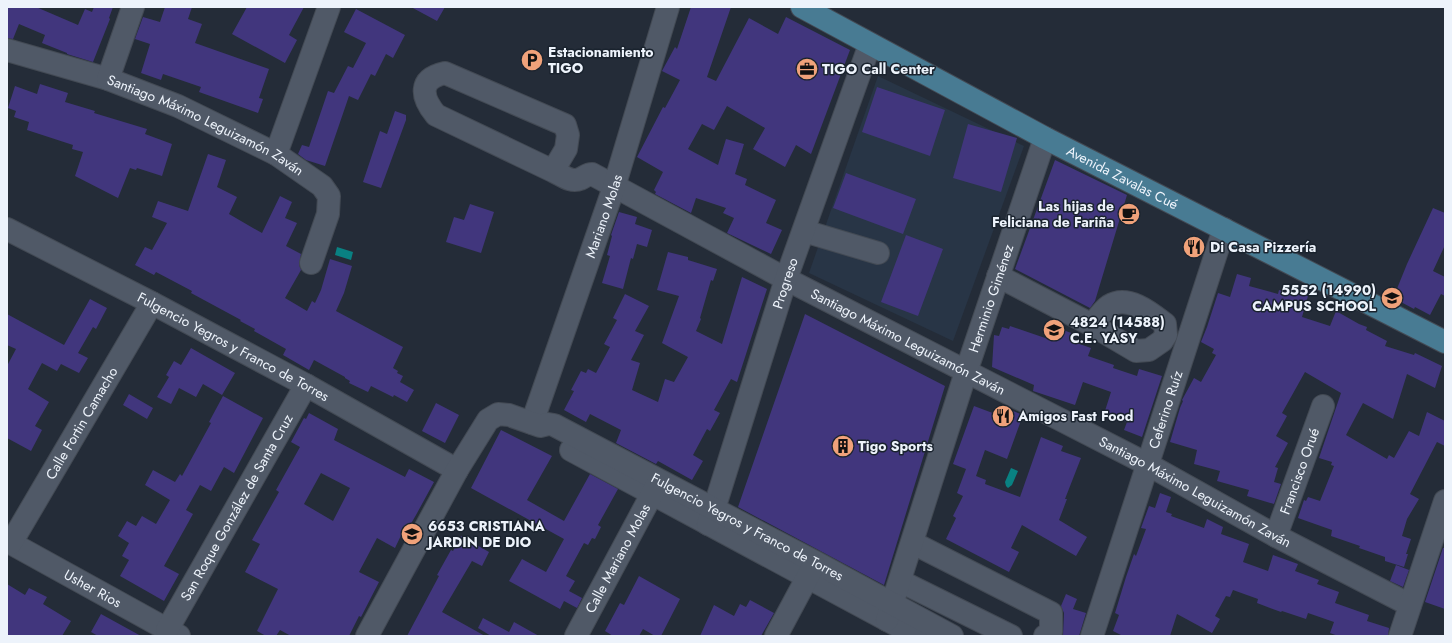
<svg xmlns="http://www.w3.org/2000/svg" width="1452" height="643" font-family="Jost,sans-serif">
<rect width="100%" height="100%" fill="#242c38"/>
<path fill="#283546" d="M878 76 1024 146 953 341 809 273Z"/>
<path fill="#098182" d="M337 247 353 252 351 260 335 255Z
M1011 468 1018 471 1012 485 1008 488 1006 486 1005 482Z"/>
<path fill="#41367d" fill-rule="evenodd" d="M7 7H36L78 25 85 9 92 12 94 7H113L109 18 110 19 93 62 67 54V53L42 43 45 35 19 24 13 39 7 38Z
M165 7H192L188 19 202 24 195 43 269 69 259 98 263 99 258 113 199 92 201 87 163 74 161 80 141 73 150 44 135 39 143 17 160 22Z
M247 7H304L289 35 297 40 285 63 232 34Z
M411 7H445L437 21Z
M691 7H731L707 77 716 81 749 18 778 34 786 17 850 50 811 154 796 145 785 167 753 149 765 128 727 106 714 130 702 124 688 149 718 165 726 139 744 144 735 174 747 179 745 185 776 200 766 223 782 230 771 254 727 233 734 218 723 213 726 208 696 198 691 213 655 194 656 192 654 190 663 172 637 157 663 107 665 108 680 80 662 71 675 47 677 49Z
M356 9 405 35 393 58 386 54 375 76 371 74 358 100 349 96 325 166 306 160 298 154 302 145 309 147 328 91 334 93 348 66 353 68 366 43 344 32Z
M40 84 68 93 65 102 95 111 94 113 147 129 145 134 172 144 162 176 137 168 136 170 130 168 118 198 75 176 83 152 72 149 73 145 27 130 29 122 14 117 16 111 8 108 15 86 37 94Z
M877 87 945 110 930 156 862 132Z
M395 111 406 115V120L381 188 363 182 380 131 387 134Z
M968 124 1017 138 1001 192 953 178Z
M208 154 226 160 217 187 237 197 229 214 253 228 262 233 280 196 292 202 285 218 297 223 286 246 301 254 299 265 301 270 285 298 307 311 312 301 315 303 321 290 330 259 352 266 344 293 336 311 403 347 393 368 398 371 397 373 403 376 400 382 414 390 407 402 394 395 393 397 371 386 368 392 349 383 350 381 345 378V377L314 360 309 370 283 355 286 349 254 331 255 329 240 321 241 320 191 293 192 291 156 272 154 275 135 265 145 247 152 250 167 223 152 217 158 201 188 211Z
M1055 160 1127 195 1095 301 1090 308 1015 269Z
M846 173 916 199 903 234 833 208Z
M470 204 494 212 481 253 446 242 454 217 464 220Z
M1433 208 1445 213V245L1433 271 1445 277V296L1441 294 1430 315 1415 307 1414 309 1399 301 1400 299 1394 296 1407 264Z
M619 212 637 217 635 224 652 230 647 247 637 244 633 259 631 258 623 289 602 283 610 256 607 255 612 236 611 235Z
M906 235 943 249 918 316 881 302Z
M668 252 688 257V260L717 269 713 281 711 280 700 318 701 319 696 331 722 344 742 277 767 289 737 382 731 379 714 410 720 413 710 431 707 429 693 455 703 461 692 480 658 461 656 464 616 443 621 430 590 414 586 422 564 410 574 391 571 390 581 371 586 373 588 369 596 373 610 347 604 344 617 320 613 318 625 294 649 306 635 331 644 335 631 360 640 363 632 390 658 402 665 379 674 382 688 357 662 343 679 296 657 290Z
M1237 274 1251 278 1249 286 1278 294 1279 290 1290 293 1291 290 1308 296 1302 317 1330 326 1336 311 1359 324 1367 327 1366 330 1387 341 1385 346 1414 355 1415 353 1442 366 1435 388 1407 374 1393 419 1363 403 1346 435 1387 459 1389 455 1394 458 1409 431 1419 436 1427 412 1445 421V446L1437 442 1410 494 1419 499 1407 519 1402 536 1411 539 1406 554H1408L1404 567 1385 561V557L1359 548 1360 546 1331 536 1332 530 1298 518 1304 500 1306 501 1308 497 1320 501 1334 466 1331 465 1332 462 1319 458 1341 393 1305 372 1282 413 1287 416 1276 436 1288 443 1275 467 1278 468 1274 482 1281 484 1274 504 1247 496 1249 490 1217 481 1220 471 1194 464 1197 450 1170 442 1180 408 1183 401 1182 400 1194 378 1201 382 1216 355 1212 353 1214 349 1201 342 1207 327 1218 293 1230 297Z
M90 299 107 308 96 329 93 327 78 353 88 358 79 373 61 364 57 371 42 363 28 389 49 402 35 426 42 430 31 451 7 438V366L16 349 7 345V314L64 345Z
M805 314 945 386 884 585 738 507Z
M1010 326 1051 340 1055 327 1074 334 1071 341 1091 348 1088 356 1114 365 1113 368 1137 376 1139 369 1162 376 1142 437 1124 430 1127 422 1104 414 1111 392 1083 382 1075 405 1033 391 1034 385 992 367 994 335 999 336 1002 327 1009 329Z
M191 348 235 373 222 395 203 384 196 397 179 388 171 404 157 397 169 377 166 375 174 361 181 365Z
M129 394 153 408 147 419 123 405Z
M223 396 263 418 234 473 224 467 211 491 200 485 186 510 193 514 164 566 179 574 164 601 120 576 129 560 122 556 129 543 118 536 127 521 136 526 142 516 156 524 170 500 145 485 153 470 175 482 180 474 182 476 211 423 209 422Z
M436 403 459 415 445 443 422 431Z
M974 406 998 415 1001 406 1023 415 1007 459 985 450 976 476 986 480 985 484 1020 497 1041 437 1063 446 1061 451 1081 458 1065 499H1067L1059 520 1087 537 1076 556 1022 525 1011 548 1019 552 1009 572 946 539 956 518 953 516 963 496 957 493 966 469 953 464Z
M309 413 338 429 334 440 405 477 409 469 434 482 416 515 409 527 406 525 395 548 377 538 359 572 379 582 361 617 359 616 349 636H291L280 630 276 636H266L257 631 278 589 245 572 260 544 252 540 279 492 276 490 300 447 291 442 304 418 306 419ZM321 473 350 488 333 521 304 504Z
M501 430 552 456 527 500 564 521 590 474 618 489 598 525 601 527 595 539 592 538 588 545 584 543 566 576 575 581 569 591 582 598 577 608 564 601 560 609 509 581 522 559 546 572 564 539 471 488Z
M1160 493 1171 497 1166 512 1172 514 1171 516 1204 528 1207 519 1223 527 1221 534 1249 544 1243 562 1268 571 1273 555 1298 564 1295 571 1319 580 1317 584 1339 592 1335 603 1369 615 1367 621 1389 628 1388 636H1338L1330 633 1334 622 1308 613 1306 619 1282 611 1281 612 1257 603 1258 599 1233 590 1230 597 1226 596 1215 616 1220 619 1212 633 1177 614 1170 636H1123L1113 631 1119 615 1115 613 1126 577 1134 554 1136 556 1146 529 1141 528 1149 506 1155 508Z
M461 536 489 552 482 566 472 561 442 612 485 636H407L439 576 437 575 451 550 453 551Z
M1443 548H1445V609L1425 602Z
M1396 565 1409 570 1403 587 1390 581Z
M639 576 680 599 661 636H655L643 629 639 636H613L605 631 620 603 624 605Z
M7 584 25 595 29 588 47 597 43 604 71 621 62 636H7Z
M1066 594 1077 599 1073 609 1086 613 1079 636H1063L1064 613 1061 606Z
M750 600 774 613 761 636H700L714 605 734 616 740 604 746 607Z
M101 614 141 636H98L91 632Z
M483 618 509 632 514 622 539 636H491L478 628Z"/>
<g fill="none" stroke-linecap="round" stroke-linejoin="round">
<g stroke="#434a54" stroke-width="24">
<g id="minor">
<path id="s1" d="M7 50 108 79 178 106 276 154 322 186 329 196 328 214 311 263"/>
<path d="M108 79 133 7"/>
<path d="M276 154 329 7"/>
<path id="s2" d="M553 171 566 149 568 135 565 125 445 73C418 79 421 97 436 115L553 171C562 175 571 183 580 179 585 177 587 174 592 174L786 279 1147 464 1276 536 1410 605"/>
<path id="s3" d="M7 229 152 303 306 385 457 470"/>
<path d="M804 231 878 253"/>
<path d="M998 276 1092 325 1136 351 1149 350 1162 341 1166 335 1165 324C1151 313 1128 294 1109 306 1103 310 1097 319 1092 325"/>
<path id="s4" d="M532 423 614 187 668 7"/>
<path d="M571 450 917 636"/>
<path id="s5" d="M708 524 714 509 786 279 870 44"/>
<path id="s6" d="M1276 536 1323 406"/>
<path id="s7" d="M7 541 179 636"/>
<path id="s8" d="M11 543 152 303"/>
<path d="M913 543 1051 613V632L1045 636"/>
<path d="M900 581 1011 636"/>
<path id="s9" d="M887 620 966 372 1045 138"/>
<path id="s10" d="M167 630 306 385"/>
<path id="s11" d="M367 636 457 470 488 420 498 414 509 415 540 426 548 424 554 425 815 562 952 636"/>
<path id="s12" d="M576 636 659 481"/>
<path d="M776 636 814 565"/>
<path id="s13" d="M1092 636 1224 229"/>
<path d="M1400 636 1445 501"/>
</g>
</g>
<g stroke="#434a54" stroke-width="24">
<g id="major">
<path id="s14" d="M802 7 1045 138 1445 342"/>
</g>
</g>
<use href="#minor" stroke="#505967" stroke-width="22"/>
<use href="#major" stroke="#487b93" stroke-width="22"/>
</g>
<defs>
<g id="parking-disc" transform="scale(1.15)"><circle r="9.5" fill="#f0a27a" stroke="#1a232e"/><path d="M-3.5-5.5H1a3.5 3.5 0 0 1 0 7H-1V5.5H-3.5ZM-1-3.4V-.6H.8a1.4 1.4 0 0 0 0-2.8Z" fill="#111"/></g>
<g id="office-disc" transform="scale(1.15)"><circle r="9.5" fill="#f0a27a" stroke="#1a232e"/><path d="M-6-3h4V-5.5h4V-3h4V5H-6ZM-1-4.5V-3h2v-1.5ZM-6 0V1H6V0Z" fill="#111"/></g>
<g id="cafe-disc" transform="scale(1.15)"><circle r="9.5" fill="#f0a27a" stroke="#1a232e"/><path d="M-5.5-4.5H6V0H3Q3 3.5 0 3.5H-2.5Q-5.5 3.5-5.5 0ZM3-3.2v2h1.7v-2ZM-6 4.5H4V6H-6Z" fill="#111"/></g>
<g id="restaurant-disc" transform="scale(1.15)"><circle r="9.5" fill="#f0a27a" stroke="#1a232e"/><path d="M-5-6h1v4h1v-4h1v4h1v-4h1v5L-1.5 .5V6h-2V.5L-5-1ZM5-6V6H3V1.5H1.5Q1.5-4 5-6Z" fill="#111"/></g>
<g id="school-disc" transform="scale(1.15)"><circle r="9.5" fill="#f0a27a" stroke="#1a232e"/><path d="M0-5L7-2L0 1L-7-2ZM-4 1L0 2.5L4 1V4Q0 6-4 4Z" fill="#111"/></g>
<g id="building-disc" transform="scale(1.15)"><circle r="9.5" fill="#f0a27a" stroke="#1a232e"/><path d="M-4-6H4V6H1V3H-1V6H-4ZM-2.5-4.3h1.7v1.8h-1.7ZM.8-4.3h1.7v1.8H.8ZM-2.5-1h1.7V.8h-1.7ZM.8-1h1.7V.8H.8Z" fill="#111"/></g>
</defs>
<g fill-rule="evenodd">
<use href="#parking-disc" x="532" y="60"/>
<use href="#office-disc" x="807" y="69"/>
<use href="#cafe-disc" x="1129" y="214"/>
<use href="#restaurant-disc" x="1194" y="247"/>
<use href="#school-disc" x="1392" y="298"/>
<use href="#school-disc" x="1054" y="330"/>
<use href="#restaurant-disc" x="1003" y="416"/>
<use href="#building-disc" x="843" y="446"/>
<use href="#school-disc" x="412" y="534"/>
</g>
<g text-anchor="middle" stroke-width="3" stroke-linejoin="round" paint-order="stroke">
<g font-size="14" font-weight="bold" fill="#edf3fb" stroke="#1a232e" text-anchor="start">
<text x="548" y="57">Estacionamiento<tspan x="548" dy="16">TIGO</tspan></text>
<text x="822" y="74">TIGO Call Center</text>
<text x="1114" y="211" text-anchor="end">Las hijas de<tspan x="1114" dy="16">Feliciana de Fariña</tspan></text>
<text x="1210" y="252">Di Casa Pizzería</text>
<text x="1376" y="295" text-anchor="end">5552 (14990)<tspan x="1376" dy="16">CAMPUS SCHOOL</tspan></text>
<text x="1070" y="327">4824 (14588)<tspan x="1070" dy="16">C.E. YASY</tspan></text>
<text x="1018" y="421">Amigos Fast Food</text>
<text x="858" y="451">Tigo Sports</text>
<text x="428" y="531">6653 CRISTIANA<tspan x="428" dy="16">JARDIN DE DIO</tspan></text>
</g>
<g font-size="14" fill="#edf3fb" stroke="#1a232e">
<text dy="5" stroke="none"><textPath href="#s1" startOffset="213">Santiago Máximo Leguizamón Zaván</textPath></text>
<text dy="5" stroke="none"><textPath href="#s14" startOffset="363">Avenida Zavalas Cué</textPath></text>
<text dy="5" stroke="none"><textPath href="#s4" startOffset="219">Mariano Molas</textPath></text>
<text dy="5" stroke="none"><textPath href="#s5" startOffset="253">Progreso</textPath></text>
<text dy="5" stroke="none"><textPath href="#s9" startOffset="338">Herminio Giménez</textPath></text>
<text dy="5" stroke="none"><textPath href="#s2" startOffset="767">Santiago Máximo Leguizamón Zaván</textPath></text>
<text dy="5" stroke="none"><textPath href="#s3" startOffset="255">Fulgencio Yegros y Franco de Torres</textPath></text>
<text dy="5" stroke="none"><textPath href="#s13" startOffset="238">Ceferino Ruíz</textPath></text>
<text dy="5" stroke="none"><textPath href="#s8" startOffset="139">Calle Fortin Camacho</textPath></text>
<text dy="5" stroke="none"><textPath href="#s6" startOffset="69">Francisco Orué</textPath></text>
<text dy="5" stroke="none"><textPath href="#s2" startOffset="1091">Santiago Máximo Leguizamón Zaván</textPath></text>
<text dy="5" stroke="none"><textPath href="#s10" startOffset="141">San Roque González de Santa Cruz</textPath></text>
<text dy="5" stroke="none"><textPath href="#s11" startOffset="536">Fulgencio Yegros y Franco de Torres</textPath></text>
<text dy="5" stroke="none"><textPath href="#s12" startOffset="88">Calle Mariano Molas</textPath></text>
<text dy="5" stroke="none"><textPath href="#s7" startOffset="98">Usher Rios</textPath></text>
</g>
</g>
<rect width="1452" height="643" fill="none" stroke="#edf3fb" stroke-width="16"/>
</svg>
